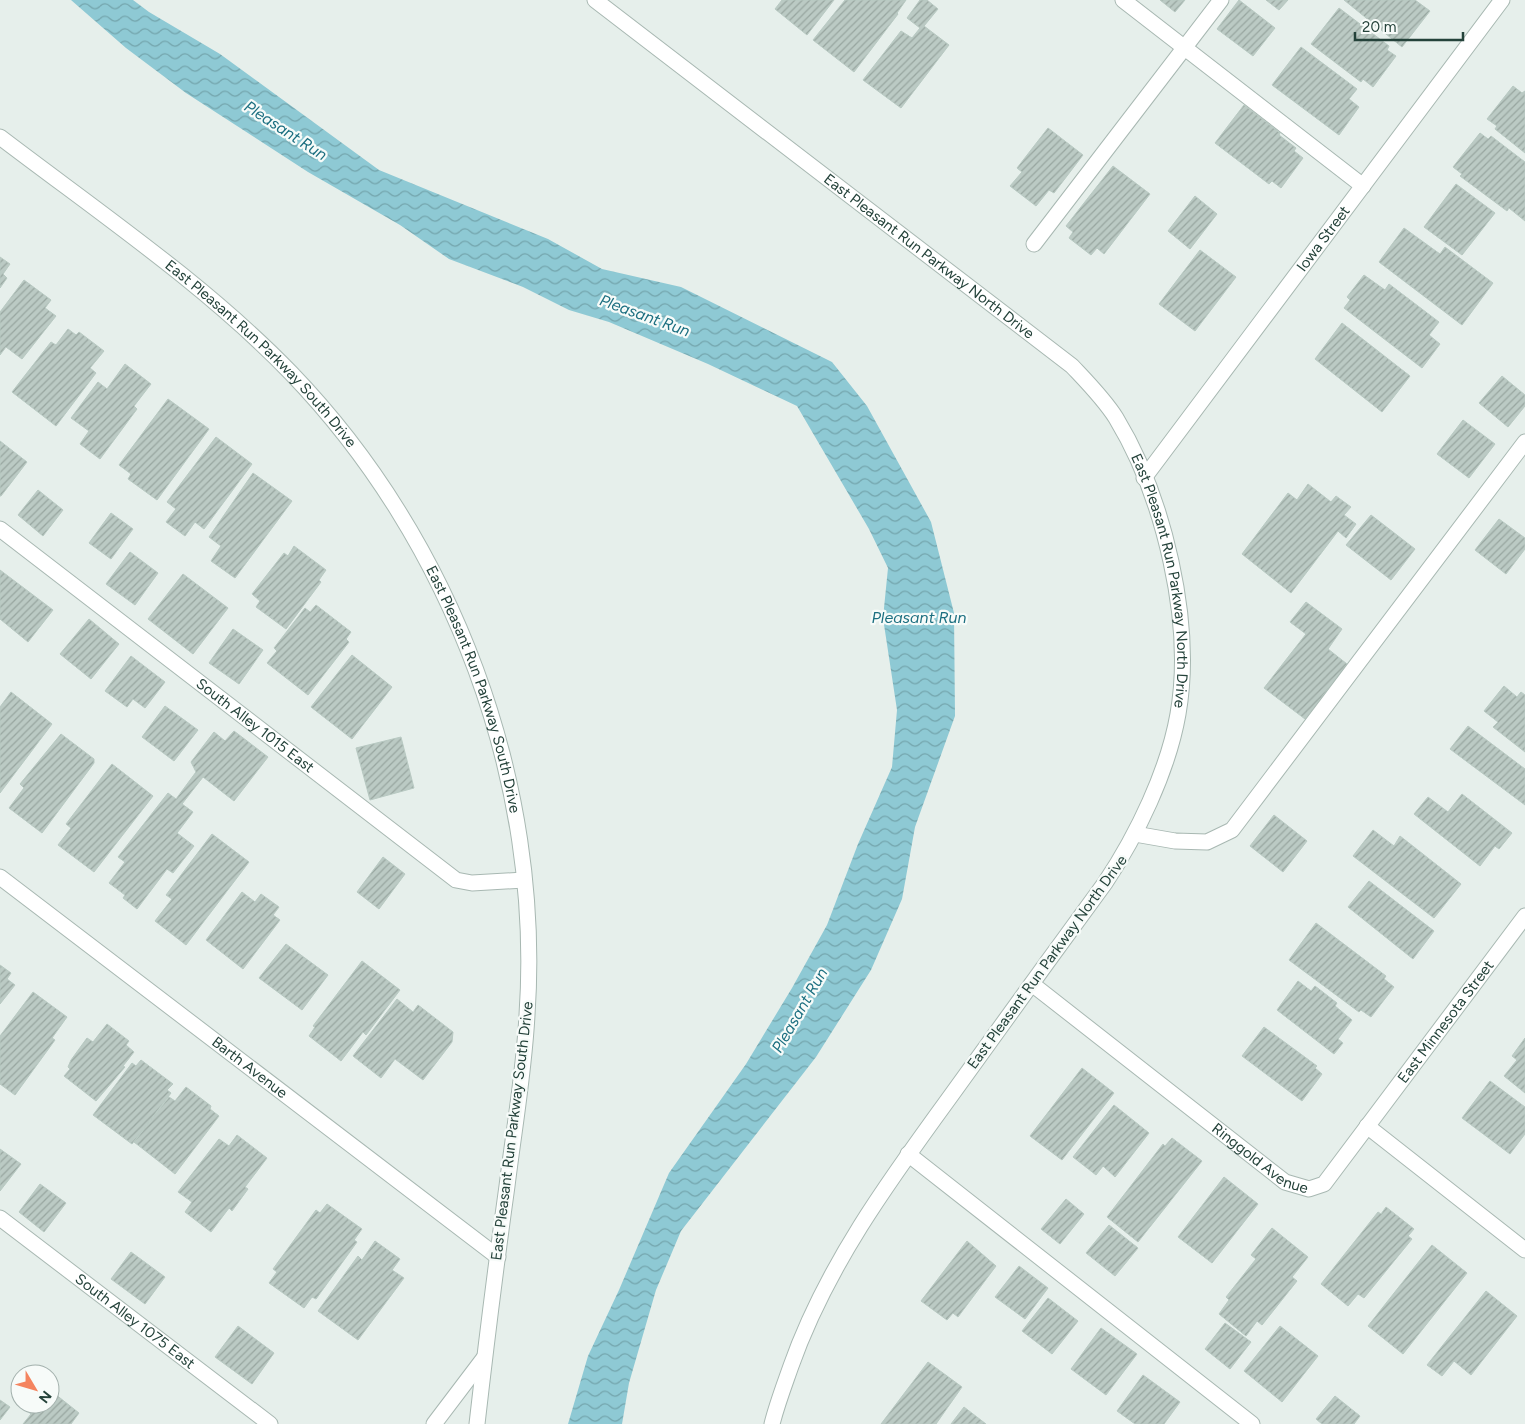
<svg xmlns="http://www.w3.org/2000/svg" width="1525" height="1424" font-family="Figtree,sans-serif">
<defs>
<pattern id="water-waves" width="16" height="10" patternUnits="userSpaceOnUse" patternTransform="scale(1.25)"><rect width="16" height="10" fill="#8ec9d4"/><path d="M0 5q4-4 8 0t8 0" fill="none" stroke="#74a5ad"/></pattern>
<pattern id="building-hatch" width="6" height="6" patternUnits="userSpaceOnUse" patternTransform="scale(1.25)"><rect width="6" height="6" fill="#bbcac4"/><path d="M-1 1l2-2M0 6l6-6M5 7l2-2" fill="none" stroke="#98a6a0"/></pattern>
</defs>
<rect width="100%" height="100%" fill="#e6efeb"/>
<path fill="url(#water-waves)" d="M71 0H133L149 12 220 54 379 170 548 239 602 269 681 287 832 362 867 406 931 522 954 613 955 716 915 827 902 899 871 970 816 1057 681 1231 656 1290 629 1383 622 1424H568L588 1356 619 1290 669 1173 746 1064 792 988 827 925 858 844 892 767 897 710 883 618 888 568 869 529 797 406 708 364 609 322 569 310 523 287 449 259 400 225 308 172 186 93 126 48Z"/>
<path fill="url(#building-hatch)" stroke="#b8c9c2" d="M782 0H834L807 35 775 9Z
M845 0H906L897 13 898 14 854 72 813 40Z
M920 0H927L938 9 924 26 949 45 901 108 863 80 901 31 912 38 920 28 907 18Z
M1160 0H1185L1175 12Z
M1239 0 1275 28 1253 56 1217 29Z
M1266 0H1288L1279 10Z
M1344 0H1415L1430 11 1402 47Z
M1339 8 1389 46 1387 50 1396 56 1373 87 1363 79 1361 82 1311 44Z
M1301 47 1357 89 1349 99 1359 107 1339 135 1272 85Z
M1513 86 1522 93 1525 91V153L1495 129 1497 126 1487 119Z
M1244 105 1280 133 1279 135 1296 148 1294 151 1303 158 1281 188 1272 181 1269 184 1215 143Z
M1048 128 1083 155 1054 193 1049 190 1036 206 1010 186 1022 172 1017 168Z
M1480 133 1488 139 1491 136 1525 162V221L1509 208 1507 211 1460 176 1462 174 1453 167Z
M1113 166 1150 194 1104 254 1097 248 1091 255 1069 238 1073 232 1066 226Z
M1456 184 1495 213 1462 255 1424 227Z
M1195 196 1217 214 1190 249 1168 231Z
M1404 228 1440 254 1445 247 1493 283 1462 325 1379 262Z
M1200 250 1236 277 1195 331 1159 304Z
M0 257 10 264 3 274 7 278 0 288Z
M1364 275 1385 290 1389 284 1439 322 1429 335 1440 344 1422 368 1344 308 1350 300 1347 297Z
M24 280 51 300 45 308 56 316 22 359 6 347 0 355V312Z
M1342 323 1410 376 1382 412 1315 359Z
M68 329 76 335 79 332 104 351 90 368 96 373 56 426 12 392 51 342 56 345Z
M125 364 151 384 134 406 137 409 100 459 80 444 89 431 71 418 98 382 107 389Z
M1502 376 1525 395V406L1508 427 1479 403Z
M168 399 209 429 157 500 128 479 131 474 119 465Z
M1463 420 1495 444 1469 478 1437 454Z
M216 437 252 464 204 529 195 522 185 536 166 522 176 509 167 502Z
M0 441 27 462 1 496H0Z
M253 473 292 501 235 578 211 561 221 546 209 537Z
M1308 484 1331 502 1336 496 1351 507 1344 515 1356 524 1346 538 1338 531 1291 593 1242 554 1288 493 1297 500Z
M38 490 63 510 43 536 18 515Z
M111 513 133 529 111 559 89 543Z
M1371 515 1415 549 1391 580 1346 545Z
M1499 519 1525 538V549L1506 574 1475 550Z
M294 546 326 570 319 580 321 582 286 629 256 607 260 601 252 594 284 553 288 556Z
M130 552 158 573 135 605 106 584Z
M0 570 53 610 28 642 0 619Z
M183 574 228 608 193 654 148 619Z
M1306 602 1342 629 1328 649 1347 664 1305 719 1264 688 1306 634 1290 622Z
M316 605 351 632 346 639 349 642 308 695 267 663 277 651 274 648 305 608 310 612Z
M89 619 119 644 91 679 60 654Z
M233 629 263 650 239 684 209 663Z
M352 655 392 687 352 739 311 707Z
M131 656 165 682 145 708 133 699 127 707 105 691Z
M1504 686 1517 697 1521 692 1525 695V752L1493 727 1498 722 1484 711Z
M11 692 52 724 0 793V707Z
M165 706 198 730 174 761 142 737Z
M1468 726 1525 769V805L1450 749Z
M234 731 268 757 234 801 203 777 182 804 193 812 177 833 194 846 173 873 167 869 137 909 123 898 125 895 109 883 125 862 118 857 168 793 176 799 196 772 191 762 214 732 225 741Z
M61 734 94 759V763L42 833 9 808 24 788 20 784Z
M401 737 414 788 370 800 356 748Z
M112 764 153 796 94 872 58 845 71 828 66 824Z
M1462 794 1512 833 1499 849 1495 846 1480 866 1414 814 1428 797 1448 812Z
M1274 815 1307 841 1283 872 1250 846Z
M1373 830 1394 846 1400 836 1461 884 1434 918 1353 856Z
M212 834 249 862 186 945 155 921 172 899 166 895Z
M383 857 405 874 379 909 357 892Z
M1369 881 1434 931 1413 959 1348 907Z
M242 892 255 902 261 894 279 907 273 915 280 920 243 969 206 940Z
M1316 923 1386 976 1384 979 1394 987 1371 1017 1361 1010 1359 1012 1289 960Z
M286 944 328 975 302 1010 259 978Z
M362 961 400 990 366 1035 363 1032 341 1061 309 1036 315 1027 313 1026Z
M0 965 11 973 7 979 15 985 0 1004Z
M1298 981 1311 991 1315 986 1337 1003 1335 1006 1352 1020 1338 1039 1343 1043 1334 1054 1277 1010Z
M33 992 67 1017 52 1038 55 1040 15 1095 0 1084V1036Z
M397 999 413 1012 418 1005 453 1032 452 1042 423 1080 395 1059 381 1078 353 1056Z
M107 1024 129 1041 126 1045 134 1052 123 1066 125 1067 96 1101 64 1076 70 1069 68 1067 71 1060 87 1038 93 1042Z
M1264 1027 1317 1066 1315 1068 1322 1074 1302 1101 1242 1056Z
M1525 1038V1093L1504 1076 1517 1060 1512 1056Z
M141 1060 173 1084 167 1090 171 1093 132 1144 93 1115 132 1063 136 1066Z
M1082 1068 1114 1093 1062 1160 1030 1136Z
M1490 1081 1525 1107V1134L1510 1154 1462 1118Z
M186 1087 211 1106 210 1109 219 1116 175 1174 134 1142 169 1097 175 1101Z
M1114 1105 1149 1133 1115 1177 1103 1166 1096 1175 1073 1157Z
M237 1135 267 1158 245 1187 248 1189 232 1211 229 1208 211 1232 185 1212 192 1202 178 1192 219 1139 229 1146Z
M1172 1138 1202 1161 1138 1242 1107 1217 1163 1144 1165 1146Z
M0 1149 21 1164 0 1191Z
M1224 1177 1258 1204 1212 1263 1178 1237Z
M40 1184 66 1203 44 1232 19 1212Z
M1066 1199 1084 1214 1060 1244 1041 1229Z
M327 1204 362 1229 354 1240 357 1242 316 1299 312 1297 304 1308 269 1283 277 1272 273 1269 316 1210 320 1213Z
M1386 1207 1414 1229 1408 1236 1412 1239 1364 1298 1358 1294 1348 1306 1321 1284 1378 1212 1381 1214Z
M1109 1225 1138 1248 1115 1276 1086 1253Z
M1272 1228 1308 1257 1292 1277 1297 1281 1262 1325 1257 1321 1246 1336 1219 1314 1229 1300 1226 1297 1256 1259 1251 1255Z
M375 1241 400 1259 392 1270 404 1278 358 1340 318 1311 358 1256 362 1260Z
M967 1241 996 1266 958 1317 953 1313 947 1320 921 1301Z
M1432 1245 1467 1273 1403 1354 1368 1326Z
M131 1252 165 1277 145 1304 111 1279Z
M1019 1266 1048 1288 1025 1319 995 1297Z
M1486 1291 1517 1316 1471 1375 1454 1361 1442 1376 1427 1365Z
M1048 1298 1078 1321 1052 1354 1022 1331Z
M1225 1323 1251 1342 1230 1369 1205 1349Z
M238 1326 274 1353 252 1384 215 1357Z
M1280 1326 1318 1356 1282 1402 1244 1371Z
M1101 1328 1137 1354 1106 1395 1071 1369Z
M928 1362 962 1387 936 1424H881Z
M1143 1375 1180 1402 1164 1424H1135L1117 1411Z
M50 1390 79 1413 71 1424H23L31 1414 25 1409 28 1404H50Z
M1335 1396 1360 1416 1354 1424H1322L1316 1419Z
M0 1400 10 1407 0 1420Z
M964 1407 986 1424H951Z"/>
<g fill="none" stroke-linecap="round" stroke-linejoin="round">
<g stroke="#a8b8b2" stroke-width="17">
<g id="minor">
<path id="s1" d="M595 0 1072 366C1088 383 1104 399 1116 418 1164 497 1194 623 1178 714 1168 771 1137 835 1105 883 1053 954 1001 1026 950 1097 888 1182 826 1267 791 1366 784 1386 777 1404 772 1424"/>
<path d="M1123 0 1363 186"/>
<path id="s2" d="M0 137C97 211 206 285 291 373 453 541 543 782 527 1015 524 1073 514 1129 507 1186 496 1265 486 1345 477 1424"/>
<path d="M1034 244 1221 0"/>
<path id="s3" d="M1144 478 1502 0"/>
<path id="s4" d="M0 529 456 880 472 883 524 880"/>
<path d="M1135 834 1175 841 1207 842 1232 830 1525 442"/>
<path id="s5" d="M0 877 498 1257"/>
<path id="s6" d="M1032 984 1285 1182 1309 1189 1324 1184 1525 916"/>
<path d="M1367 1126 1525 1250"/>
<path d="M908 1154 1252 1424"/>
<path id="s7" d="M0 1218 270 1424"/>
<path d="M434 1424 484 1358"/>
</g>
</g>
<use href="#minor" stroke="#fff" stroke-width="15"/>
</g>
<g text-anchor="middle" stroke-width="4.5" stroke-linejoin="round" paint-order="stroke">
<g font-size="15" fill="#24423a" stroke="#f7fbf9">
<text dy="5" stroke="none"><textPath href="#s3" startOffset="299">Iowa Street</textPath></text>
<text dy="5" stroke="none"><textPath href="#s1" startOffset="421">East Pleasant Run Parkway North Drive</textPath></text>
<text dy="5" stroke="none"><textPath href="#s2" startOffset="340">East Pleasant Run Parkway South Drive</textPath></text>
<text dy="5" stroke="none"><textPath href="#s1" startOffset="841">East Pleasant Run Parkway North Drive</textPath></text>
<text dy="5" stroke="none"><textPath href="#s2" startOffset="745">East Pleasant Run Parkway South Drive</textPath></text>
<text dy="5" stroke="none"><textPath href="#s4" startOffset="322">South Alley 1015 East</textPath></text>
<text transform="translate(1047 962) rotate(-54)" y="5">East Pleasant Run Parkway North Drive</text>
<text dy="5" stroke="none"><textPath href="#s6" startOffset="565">East Minnesota Street</textPath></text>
<text dy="5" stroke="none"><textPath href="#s5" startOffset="314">Barth Avenue</textPath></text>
<text transform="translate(512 1131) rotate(-83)" y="5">East Pleasant Run Parkway South Drive</text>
<text dy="5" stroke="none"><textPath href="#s6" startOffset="288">Ringgold Avenue</textPath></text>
<text dy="5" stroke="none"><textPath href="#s7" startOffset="170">South Alley 1075 East</textPath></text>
</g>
<g font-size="16" font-style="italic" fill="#1c6f80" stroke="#f7fbf9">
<text transform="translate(286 130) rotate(33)" y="6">Pleasant Run</text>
<text transform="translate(645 315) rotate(20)" y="6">Pleasant Run</text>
<text x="919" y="623">Pleasant Run</text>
<text transform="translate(799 1010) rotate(-60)" y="6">Pleasant Run</text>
</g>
</g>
<g transform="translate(35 1389) rotate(128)"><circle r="24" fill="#f7fbf9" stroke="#a3b1ad"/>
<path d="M0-4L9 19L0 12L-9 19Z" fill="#f4845f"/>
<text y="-8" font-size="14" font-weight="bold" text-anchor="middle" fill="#24423a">N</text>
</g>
<path d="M1355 32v8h108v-8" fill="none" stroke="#24423a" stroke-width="2.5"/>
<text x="1362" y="32" font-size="15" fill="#24423a" stroke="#f7fbf9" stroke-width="4" paint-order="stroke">20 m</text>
</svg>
